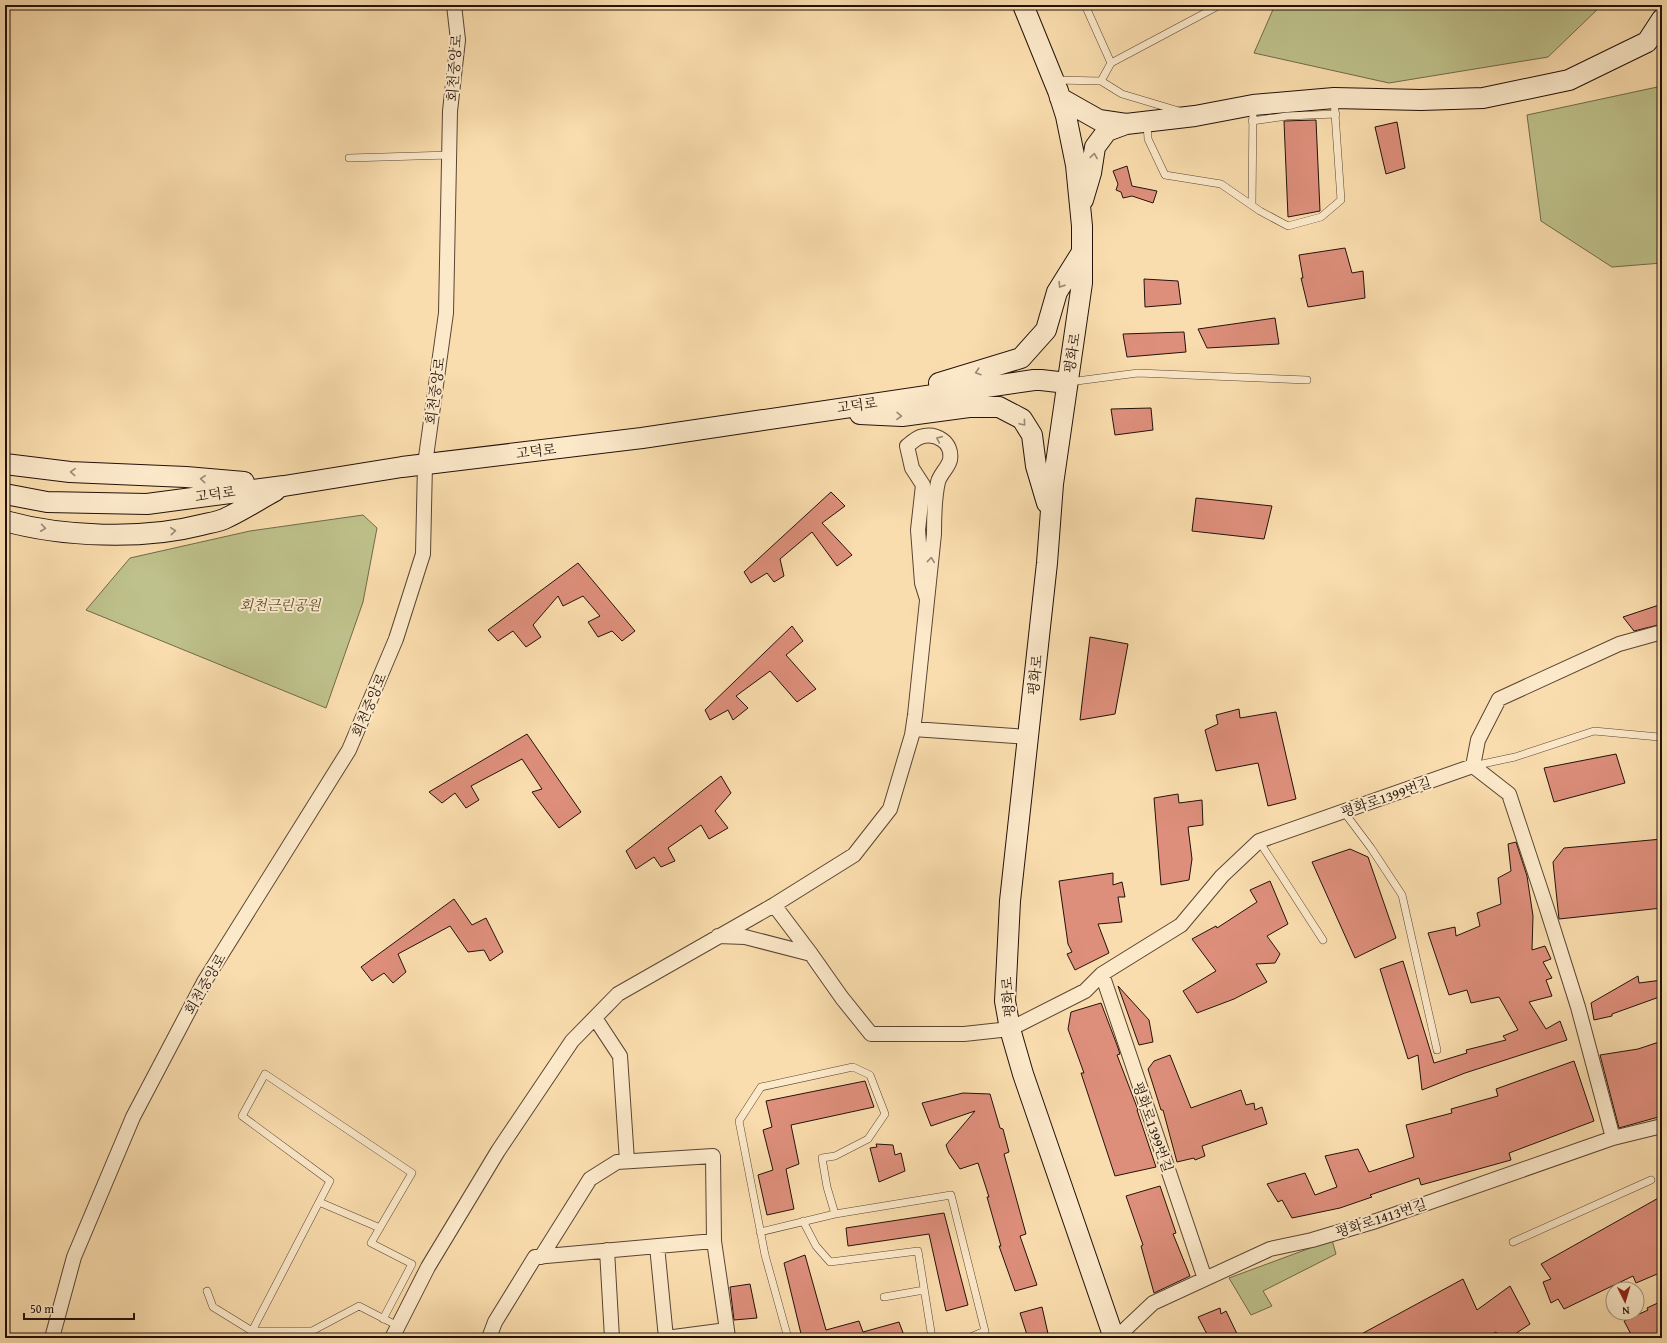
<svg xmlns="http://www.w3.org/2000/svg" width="1667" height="1343" font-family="'Gentium Book Plus','Noto Serif KR',serif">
<rect width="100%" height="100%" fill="#faddae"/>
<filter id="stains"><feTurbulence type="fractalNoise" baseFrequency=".005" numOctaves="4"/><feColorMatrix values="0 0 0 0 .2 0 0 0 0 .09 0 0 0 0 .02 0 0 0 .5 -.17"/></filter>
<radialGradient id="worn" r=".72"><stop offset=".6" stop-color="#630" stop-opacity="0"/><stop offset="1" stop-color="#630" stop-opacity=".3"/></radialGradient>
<path fill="#bec18b" stroke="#706a4a" d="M1275 5H1602L1548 57 1389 83 1254 53Z
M1662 86V263L1612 267 1541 221 1527 115Z
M363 515 377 528 363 602 326 708 86 610 130 558 250 531Z
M1332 1240 1336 1254 1263 1291 1272 1306 1251 1315 1229 1278Z"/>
<path fill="#de8f7c" stroke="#23120a" d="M1316 120 1320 211 1288 217 1284 121Z
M1397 122 1405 168 1386 174 1375 127Z
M1127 166 1132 186 1157 191 1153 203 1132 196 1123 198 1121 192 1116 190 1118 184 1113 171Z
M1345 248 1352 273 1363 271 1365 298 1308 307 1301 278H1303L1299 255Z
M1144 279 1178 281 1181 304 1145 307Z
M1275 318 1279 344 1207 348 1198 329Z
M1184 332 1186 352 1127 357 1123 334Z
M1151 408 1153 430 1115 435 1111 409Z
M831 492 845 506 822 523 852 555 837 566 812 532 780 559 784 576 774 582 767 573 751 583 744 572Z
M1196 498 1272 506 1264 539 1192 531Z
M578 563 635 631 622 641 612 631 598 637 588 622 600 616 583 596 563 606 558 596 533 625 541 637 526 647 513 631 498 641 488 630Z
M1662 604V624L1634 631 1623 617Z
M792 626 803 641 786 655 816 689 797 702 770 671 736 696 748 708 733 720 728 710 710 720 705 710Z
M1090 637 1128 644 1115 714 1080 720Z
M1239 709 1240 718 1276 712 1296 799 1268 806 1258 763 1216 771 1205 730 1218 724 1216 715Z
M527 734 581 812 559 828 532 792 542 789 522 759 471 786 479 800 466 808 455 793 442 803 429 792Z
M1616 754 1625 783 1554 802 1544 768Z
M721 776 731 793 715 811 728 828 709 839 701 825 668 848 675 861 661 867 654 857 636 869 626 851Z
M1178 794 1179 803 1202 800 1203 825 1188 827 1192 859 1189 880 1161 885 1154 798Z
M1662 839V908L1559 919 1553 862 1564 848Z
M1516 842 1527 876 1533 916 1532 950 1545 946 1551 959 1543 962 1552 978 1546 980 1552 996 1529 1002 1546 1029 1560 1021 1567 1040 1465 1073 1422 1090 1418 1055 1408 1059 1380 969 1403 961 1434 1063 1467 1053 1466 1050 1506 1040 1503 1036 1518 1030 1499 997 1471 1003 1467 990 1449 995 1428 933 1455 927 1456 936 1480 926 1477 913 1501 904 1498 878 1511 871 1508 844Z
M1350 849 1368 857 1396 938 1355 958 1312 862Z
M1113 873V885L1122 882 1125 897H1118L1122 922 1098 924 1109 953 1075 970 1067 954 1072 952 1068 944 1059 881Z
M1270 881 1288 924 1267 936 1280 954 1275 963 1256 964 1267 982 1234 999 1197 1013 1183 991 1216 971 1192 939 1216 926 1217 928 1257 902 1250 890Z
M454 899 472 925 486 918 503 952 490 961 484 950 468 952 450 926 398 954 406 972 393 983 384 973 372 981 361 967Z
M1638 976 1639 983 1662 980V996L1612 1014V1016L1594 1020 1591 1003Z
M1118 986 1149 1020 1153 1042 1139 1045Z
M1101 1003 1117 1045 1120 1054 1117 1055 1138 1110H1137L1156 1167 1115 1176 1081 1073H1084L1068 1029 1071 1012Z
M1662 1041V1116L1619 1128 1600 1055 1638 1049Z
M1170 1055 1191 1108 1241 1090 1246 1105 1254 1103 1255 1110 1262 1107 1267 1124 1202 1146 1205 1156 1195 1160 1194 1158 1177 1162 1163 1110H1161L1148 1069 1154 1061Z
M1574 1061 1594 1121 1509 1153 1511 1160 1421 1185 1419 1178 1370 1195 1372 1197 1340 1208 1292 1218 1282 1200 1278 1202 1267 1184 1305 1173 1315 1195 1337 1187 1325 1156 1358 1149 1369 1172 1414 1157 1406 1125 1452 1113 1451 1109 1498 1096 1496 1089Z
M865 1081 874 1107 791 1125 799 1164 786 1169 794 1209 767 1215 758 1175 773 1170 763 1130 772 1127 766 1101Z
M963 1093 990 1094 1000 1128 1003 1129 1009 1152 1004 1154 1026 1234 1020 1236 1037 1285 1015 1291 999 1246H1001L987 1197H989L978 1163 960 1169 949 1153 946 1145 975 1111 931 1126 922 1103Z
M876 1144 893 1145 895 1155 901 1153 905 1171 879 1182 870 1148 877 1147Z
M1160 1186 1176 1233 1173 1234 1190 1276 1154 1293 1141 1246 1143 1245 1126 1196Z
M1662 1196V1272L1636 1283 1633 1276 1564 1309 1558 1299 1551 1303 1543 1282 1551 1279 1541 1264Z
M944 1213 968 1305 946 1311 929 1234 848 1246 846 1228Z
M805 1255 826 1330 859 1321 863 1332 899 1322 905 1338H802L784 1263Z
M1463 1279 1477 1310 1510 1286 1530 1324 1509 1338H1499L1496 1332 1485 1338H1354Z
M750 1284 757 1318 734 1320 730 1287Z
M1662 1301V1338H1633L1624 1321 1648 1310 1647 1308Z
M1042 1307 1049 1338H1028L1020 1313Z
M1220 1308 1221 1314 1226 1311 1239 1338H1209L1198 1317Z"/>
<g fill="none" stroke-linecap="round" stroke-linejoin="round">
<g stroke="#594533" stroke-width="8">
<path id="lane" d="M1085 5 1111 63
M1056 80 1101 81 1122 94 1179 111
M1101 81 1111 63 1220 5
M1252 121 1287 116 1336 114
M1147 123 1148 139 1165 175 1221 184 1260 211 1288 226 1321 217 1341 200 1334 99
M349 158 450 155
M1252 205 1253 107
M1069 382 1138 373 1307 380
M1473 766 1515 757 1594 731 1659 737 1662 739
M1344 812 1371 848 1402 895 1437 1050
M1259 841 1323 940
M319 1202 380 1228
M803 1221 816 1246 830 1262 918 1251 932 1338
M760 1232 835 1214 951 1195 985 1331 968 1338
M1513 1242 1651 1180
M207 1291 213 1307 252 1331H312L359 1306 398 1326
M884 1297 924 1290
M252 1331 330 1181 242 1116 265 1074 412 1173 371 1243 412 1264 383 1319
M788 1338 765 1255 739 1121 761 1087 853 1067 870 1075 885 1114 868 1139 835 1156 822 1158 827 1187 835 1214"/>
</g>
<g stroke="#594533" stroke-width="16">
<path id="street" d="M913 729 1028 737
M1473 766 1509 794 1547 909 1578 1007 1613 1138
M774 905 811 954
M718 936 745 937 811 954 842 998 871 1034H964L1010 1029 1085 991 1102 974 1181 925 1222 876 1259 841 1473 766 1478 740 1499 699 1619 644 1662 632
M1102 974 1205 1279
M595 1018 620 1056 627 1161
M657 1246 666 1338H665
M607 1250 612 1338
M541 1257 590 1179 617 1162 713 1156 714 1241
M52 1338 74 1257 133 1117 204 982 349 750 396 639 423 554 425 464 446 313 450 111 458 40 454 5
M392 1338 428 1267 498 1151 572 1041 618 994 774 905 854 855 890 809 912 735 915 715 934 534C934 517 934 499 938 482 940 474 948 468 950 460 953 442 936 432 920 437 915 439 911 443 907 446L912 468 923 485 918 530 922 583 927 599
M489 1338 495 1322 535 1257 714 1241 727 1330
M666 1338 727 1330 728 1338
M1116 1338 1153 1303 1270 1249 1312 1240 1376 1221 1613 1138 1662 1126"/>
</g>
<g stroke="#23120a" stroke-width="22">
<path id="secondary" d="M1023 5 1058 91 1066 116 1076 165 1082 226V283L1053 484 1047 563 1010 901 1005 1001 1010 1029 1023 1074 1114 1338
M1060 98 1099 120 1126 124
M1083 200 1091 173 1095 147 1107 131 1126 124 1195 116 1253 105 1334 98 1421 100 1483 98 1569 80 1647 42 1662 19
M939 383 1021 358 1046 330 1057 292 1082 252
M860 414 902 416 969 407H999L1022 419 1032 435 1036 466 1047 503
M5 464 70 472 186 477 244 482
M5 494 47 502 147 504 284 486 402 467 642 438 1034 380H1041L1067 383
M5 521C63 537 143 540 201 525 209 523 217 522 224 519 242 511 258 500 275 491"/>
</g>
<use href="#lane" stroke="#fce9ca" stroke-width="7"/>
<use href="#street" stroke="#fce9ca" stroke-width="14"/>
<use href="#secondary" stroke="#fce9ca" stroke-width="20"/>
<path stroke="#23120a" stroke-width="3" stroke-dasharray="7 7" stroke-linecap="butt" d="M5 10 8 5"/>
</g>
<defs><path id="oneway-chevron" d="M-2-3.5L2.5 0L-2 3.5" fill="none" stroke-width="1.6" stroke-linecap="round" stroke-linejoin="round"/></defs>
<g stroke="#9a8874">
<use href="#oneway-chevron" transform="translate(1094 156) rotate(-81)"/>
<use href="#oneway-chevron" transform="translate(1061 285) rotate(122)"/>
<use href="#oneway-chevron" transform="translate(978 372) rotate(163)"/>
<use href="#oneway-chevron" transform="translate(899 416) rotate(1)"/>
<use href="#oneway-chevron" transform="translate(1023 423) rotate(50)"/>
<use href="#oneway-chevron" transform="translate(939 439) rotate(-156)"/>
<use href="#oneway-chevron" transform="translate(73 472) rotate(-177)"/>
<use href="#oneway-chevron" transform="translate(203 479) rotate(-175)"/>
<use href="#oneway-chevron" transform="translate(43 528) rotate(8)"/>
<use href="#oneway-chevron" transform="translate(173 531) rotate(-5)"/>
<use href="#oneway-chevron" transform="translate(931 560) rotate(-84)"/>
</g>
<g text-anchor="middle" stroke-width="4" stroke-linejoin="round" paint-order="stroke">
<g font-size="14" fill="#23120a" stroke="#fce9ca">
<text transform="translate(454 68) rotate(-86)" y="5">회천중앙로</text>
<text transform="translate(1072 353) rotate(-81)" y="5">평화로</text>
<text transform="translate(435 391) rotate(-82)" y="5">회천중앙로</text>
<text transform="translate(857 405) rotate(-8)" y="5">고덕로</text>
<text transform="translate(536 451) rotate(-7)" y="5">고덕로</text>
<text transform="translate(215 494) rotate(-8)" y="5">고덕로</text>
<text transform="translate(1035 675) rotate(-84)" y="5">평화로</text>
<text transform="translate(369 705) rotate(-67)" y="5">회천중앙로</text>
<text transform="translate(1386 797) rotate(-19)" y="5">평화로1399번길</text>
<text transform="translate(205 984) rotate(-60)" y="5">회천중앙로</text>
<text transform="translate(1008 997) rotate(-94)" y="5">평화로</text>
<text transform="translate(1153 1127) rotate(71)" y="5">평화로1399번길</text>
<text transform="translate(1381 1218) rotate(-18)" y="5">평화로1413번길</text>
</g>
<g font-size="14" font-style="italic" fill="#594f37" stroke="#fce9ca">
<text x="280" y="610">회천근린공원</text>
</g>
</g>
<rect width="1667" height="1343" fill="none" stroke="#faddae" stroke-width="20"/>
<rect x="6" y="6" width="1655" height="1331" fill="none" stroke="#23120a" stroke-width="2"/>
<rect x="10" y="10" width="1647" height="1323" fill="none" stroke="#23120a"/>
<g transform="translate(1625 1301) rotate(175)"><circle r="19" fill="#fce9ca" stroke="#a5937d"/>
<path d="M0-3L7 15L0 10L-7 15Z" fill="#8f2418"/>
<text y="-6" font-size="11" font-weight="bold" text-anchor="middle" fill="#23120a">N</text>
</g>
<path d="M24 1313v6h110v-6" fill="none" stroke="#23120a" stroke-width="2"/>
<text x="30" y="1313" font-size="12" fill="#23120a" stroke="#fce9ca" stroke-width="3" paint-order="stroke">50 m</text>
<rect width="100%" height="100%" filter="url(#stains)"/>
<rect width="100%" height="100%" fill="url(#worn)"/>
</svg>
